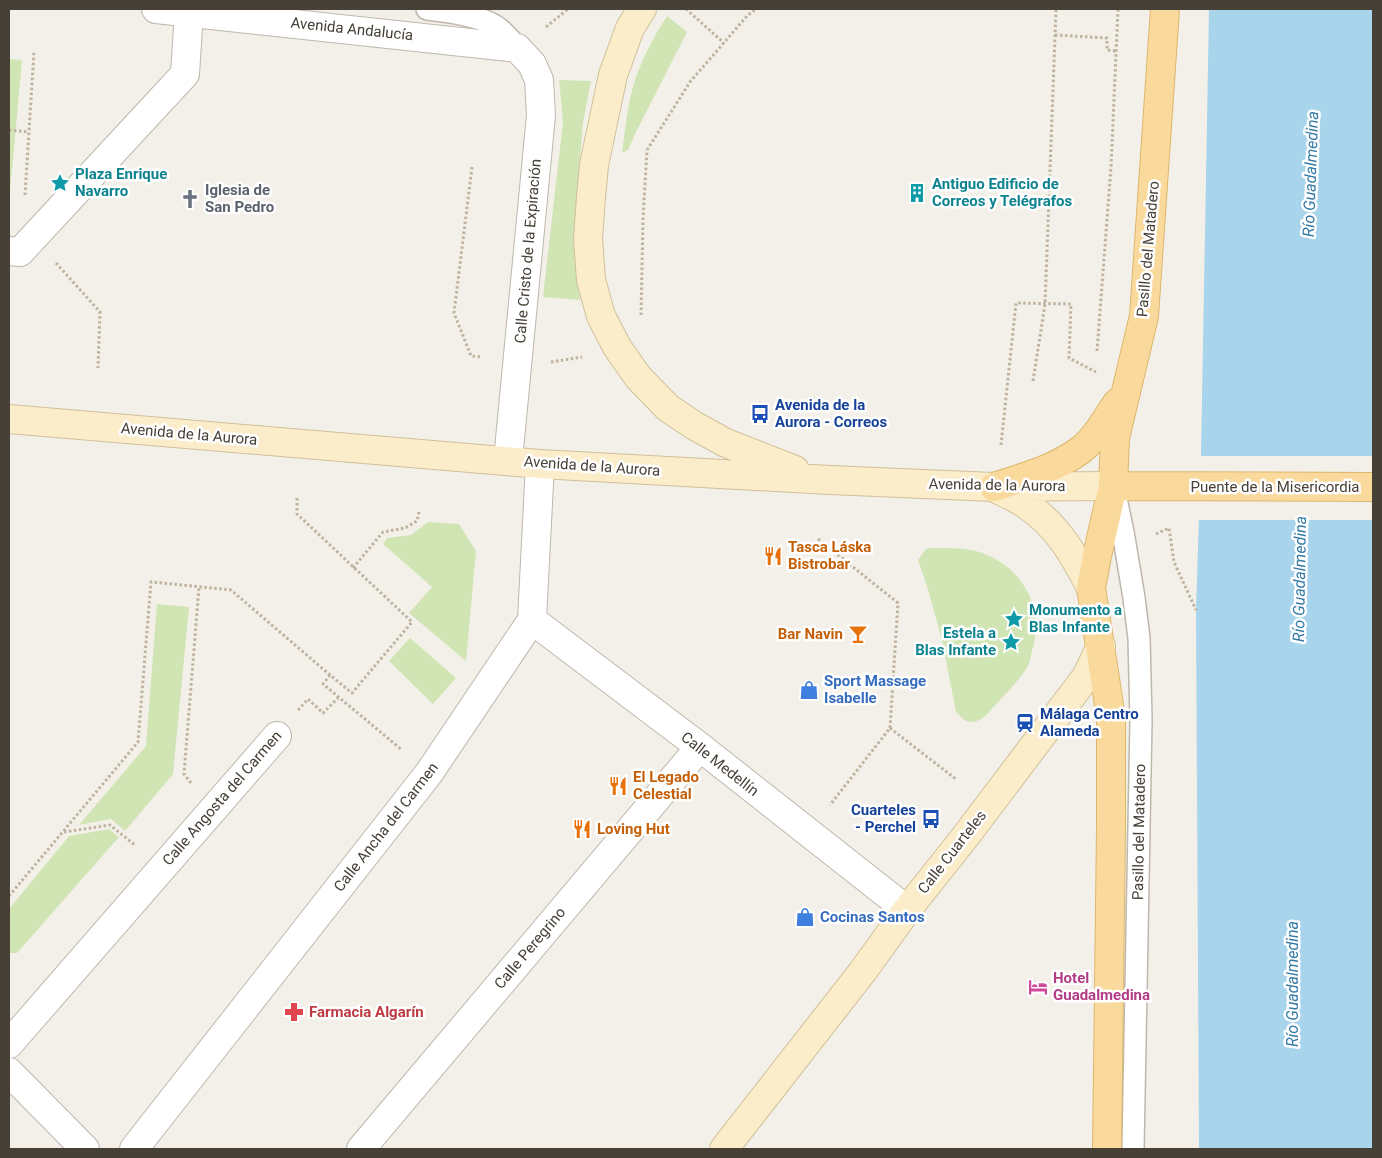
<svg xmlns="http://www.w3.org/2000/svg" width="1382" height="1158" font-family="Roboto,sans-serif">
<rect width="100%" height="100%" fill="#f3f0e9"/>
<path fill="#d1e5b4" d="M667 16 687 32 636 132 628 150 622 153C625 131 627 108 633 87 640 62 653 38 667 16Z
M9 59 22 60 9 203Z
M559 80 591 81 583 123 574 234 580 300 543 297 563 122Z
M428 522 459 524 476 551 466 661 409 613 432 587 383 544 387 538 411 535Z
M929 548C946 548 966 547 982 553 1024 568 1045 609 1032 651 1031 656 1030 661 1028 666 1022 677 1007 692 999 701 991 709 984 721 972 722 965 722 961 717 956 712L942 640 927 586 918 560 925 550Z
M157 604 189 607 173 774 125 831 111 819 79 825 146 746Z
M410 638 456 678 433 704 389 661Z
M109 829 119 837 17 953H9V909L69 836Z"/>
<path fill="#a8d4ec" d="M1209 9H1373V1149H1199L1196 610 1201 456Z"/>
<path fill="#f3f0e9" d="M1198 456H1373V520H1196Z"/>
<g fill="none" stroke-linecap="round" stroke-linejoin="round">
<g stroke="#beb7ac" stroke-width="24">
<path id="lane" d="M427 9C446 11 483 16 498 28 505 33 511 41 517 48
M1114 489 1123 532 1134 598 1139 638 1141 720 1133 1149"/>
</g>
<g stroke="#beb7ac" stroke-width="30">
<path id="street" d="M156 9 517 48 532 64 539 80 541 115 508 460
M9 251 20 252 185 74 189 12
M532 620 700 747 907 910
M9 1044 277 736
M9 1072 85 1149
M134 1149 429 773 532 620 540 464
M361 1149 700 747"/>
</g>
<g stroke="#d0c09a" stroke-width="30">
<path id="secondary" d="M642 9 630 28 613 75 594 165 591 197 588 239 591 280 601 316 617 347 638 377 668 408 695 426 726 443 795 470
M9 419 540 464 830 480 994 487 1113 486
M997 489C1007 494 1019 499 1028 506 1058 526 1075 557 1091 588
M724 1149 863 971 907 910 965 837 1086 677 1101 646"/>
</g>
<g stroke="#ddb66d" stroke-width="30">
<path id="primary" d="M1113 486 1373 487
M994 487C1024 477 1056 469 1082 449 1097 437 1106 419 1117 403
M1107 1149 1111 827V718L1091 588 1097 556 1113 486 1115 438 1144 316 1165 9"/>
</g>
<path stroke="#bfb29e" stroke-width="3" stroke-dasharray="2.5 2.5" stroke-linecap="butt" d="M686 9 724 43
M546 27 568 9
M1055 35 1107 38V50L1116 51
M9 130 29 132
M472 167 454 313 471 356 482 357
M25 195 34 52
M56 263 100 312 98 368
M641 315 643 218 647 150 690 82 747 16 756 9
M1097 351 1111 167 1118 9
M551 362 582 357
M1033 381 1045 304 1056 9
M1001 445 1016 303 1071 304 1069 358 1096 372
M297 498V514L412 622 352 693 330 675 323 684 402 750
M1156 534 1169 528 1174 562 1196 610
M818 539 898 603 890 728 830 805
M353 568 383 532 405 528 417 521 419 512
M298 710 308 699 323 713 338 698
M890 728 957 780
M191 783 184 774 199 587
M64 832 110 825 136 846
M9 896 138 742 151 582 231 590 330 675"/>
<use href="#lane" stroke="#fff" stroke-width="21"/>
<use href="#street" stroke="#fff" stroke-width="28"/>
<use href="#secondary" stroke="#fcedca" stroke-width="28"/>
<use href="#primary" stroke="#f9da9c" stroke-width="28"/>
</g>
<defs>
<g id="sight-bare" transform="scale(1.5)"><path d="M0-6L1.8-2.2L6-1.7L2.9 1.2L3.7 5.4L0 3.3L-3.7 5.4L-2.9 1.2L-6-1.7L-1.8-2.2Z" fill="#0f9aa8" stroke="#fff" stroke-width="2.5" paint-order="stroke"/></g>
<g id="building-bare" transform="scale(1.5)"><path d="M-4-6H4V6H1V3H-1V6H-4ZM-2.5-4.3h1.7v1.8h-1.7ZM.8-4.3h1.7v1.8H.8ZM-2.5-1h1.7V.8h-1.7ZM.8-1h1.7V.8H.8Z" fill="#0f9aa8" stroke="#fff" stroke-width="2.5" paint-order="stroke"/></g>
<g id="church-bare" transform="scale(1.5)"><path d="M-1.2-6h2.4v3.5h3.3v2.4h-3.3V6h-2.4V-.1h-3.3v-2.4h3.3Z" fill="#6b7280" stroke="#fff" stroke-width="2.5" paint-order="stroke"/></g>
<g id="bus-bare" transform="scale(1.5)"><path d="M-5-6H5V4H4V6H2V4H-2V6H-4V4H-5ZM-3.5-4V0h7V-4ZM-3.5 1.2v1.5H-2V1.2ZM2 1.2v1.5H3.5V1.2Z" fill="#1a4fb4" stroke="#fff" stroke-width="2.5" paint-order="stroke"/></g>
<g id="restaurant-bare" transform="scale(1.5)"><path d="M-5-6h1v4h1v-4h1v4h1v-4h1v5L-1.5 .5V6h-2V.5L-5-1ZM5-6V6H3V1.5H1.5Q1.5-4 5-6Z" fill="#e8710a" stroke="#fff" stroke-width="2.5" paint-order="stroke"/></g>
<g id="bar-bare" transform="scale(1.5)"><path d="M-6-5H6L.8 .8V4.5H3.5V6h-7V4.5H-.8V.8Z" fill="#e8710a" stroke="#fff" stroke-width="2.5" paint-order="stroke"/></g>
<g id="shop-bare" transform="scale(1.5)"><path d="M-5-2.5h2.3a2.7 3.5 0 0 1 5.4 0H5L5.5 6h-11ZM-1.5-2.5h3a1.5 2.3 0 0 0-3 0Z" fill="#3f7fe0" stroke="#fff" stroke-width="2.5" paint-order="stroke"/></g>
<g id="station-bare" transform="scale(1.5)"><path d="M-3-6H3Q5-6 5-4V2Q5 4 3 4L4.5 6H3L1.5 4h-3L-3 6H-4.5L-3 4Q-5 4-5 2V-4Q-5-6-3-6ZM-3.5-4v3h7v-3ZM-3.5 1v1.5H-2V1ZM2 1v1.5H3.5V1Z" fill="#1a4fb4" stroke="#fff" stroke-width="2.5" paint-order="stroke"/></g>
<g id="hotel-bare" transform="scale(1.5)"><path d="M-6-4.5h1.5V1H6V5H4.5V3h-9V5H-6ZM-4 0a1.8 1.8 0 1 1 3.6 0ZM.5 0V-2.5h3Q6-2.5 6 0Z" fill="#d1479c" stroke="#fff" stroke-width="2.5" paint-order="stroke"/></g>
<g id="pharmacy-bare" transform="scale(1.5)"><path d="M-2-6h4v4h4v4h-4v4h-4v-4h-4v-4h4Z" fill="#e0444e" stroke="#fff" stroke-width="2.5" paint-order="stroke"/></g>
</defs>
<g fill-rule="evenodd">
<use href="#sight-bare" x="60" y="183"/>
<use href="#building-bare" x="917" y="193"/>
<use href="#church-bare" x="190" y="199"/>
<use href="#bus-bare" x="760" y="414"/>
<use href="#restaurant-bare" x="773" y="556"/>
<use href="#sight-bare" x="1014" y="619"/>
<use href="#bar-bare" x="858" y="634"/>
<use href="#sight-bare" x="1011" y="642"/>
<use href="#shop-bare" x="809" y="690"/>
<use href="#station-bare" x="1025" y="723"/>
<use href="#restaurant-bare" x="618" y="786"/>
<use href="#bus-bare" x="931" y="819"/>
<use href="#restaurant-bare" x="582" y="829"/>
<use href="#shop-bare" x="805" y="917"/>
<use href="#hotel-bare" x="1038" y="987"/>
<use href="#pharmacy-bare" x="294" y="1012"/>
</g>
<g text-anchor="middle" stroke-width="5" stroke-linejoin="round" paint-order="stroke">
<g font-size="15" fill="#464037" stroke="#fff">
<text transform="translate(352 29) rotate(6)" y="5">Avenida Andalucía</text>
<text transform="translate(1148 249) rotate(-85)" y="5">Pasillo del Matadero</text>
<text transform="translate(528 251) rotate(-85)" y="5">Calle Cristo de la Expiración</text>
<text transform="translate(189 434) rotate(5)" y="5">Avenida de la Aurora</text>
<text transform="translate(592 466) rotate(4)" y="5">Avenida de la Aurora</text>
<text transform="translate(997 485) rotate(1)" y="5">Avenida de la Aurora</text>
<text x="1275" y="492">Puente de la Misericordia</text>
<text transform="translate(720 764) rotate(38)" y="5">Calle Medellín</text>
<text transform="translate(222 798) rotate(-49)" y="5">Calle Angosta del Carmen</text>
<text transform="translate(386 827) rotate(-52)" y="5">Calle Ancha del Carmen</text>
<text transform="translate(1139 832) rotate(-89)" y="5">Pasillo del Matadero</text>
<text transform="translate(952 852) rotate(-52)" y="5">Calle Cuarteles</text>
<text transform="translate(530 948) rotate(-50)" y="5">Calle Peregrino</text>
</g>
<g font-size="15" font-weight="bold" fill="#0d838f" stroke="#fff" text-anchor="start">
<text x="75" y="179">Plaza Enrique<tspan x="75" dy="17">Navarro</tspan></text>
<text x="932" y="189">Antiguo Edificio de<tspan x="932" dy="17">Correos y Telégrafos</tspan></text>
<text x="1029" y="615">Monumento a<tspan x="1029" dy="17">Blas Infante</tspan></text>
<text x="996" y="638" text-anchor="end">Estela a<tspan x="996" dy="17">Blas Infante</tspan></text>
</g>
<g font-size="15" font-weight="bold" fill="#5b616d" stroke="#fff" text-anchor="start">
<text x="205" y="195">Iglesia de<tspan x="205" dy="17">San Pedro</tspan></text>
</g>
<g font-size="15" font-weight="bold" fill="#164399" stroke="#fff" text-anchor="start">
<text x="775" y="410">Avenida de la<tspan x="775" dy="17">Aurora - Correos</tspan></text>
<text x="1040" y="719">Málaga Centro<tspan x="1040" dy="17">Alameda</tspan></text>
<text x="916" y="815" text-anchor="end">Cuarteles<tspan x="916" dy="17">- Perchel</tspan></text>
</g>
<g font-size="15" font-weight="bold" fill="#c56008" stroke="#fff" text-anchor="start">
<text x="788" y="552">Tasca Láska<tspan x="788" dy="17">Bistrobar</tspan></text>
<text x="843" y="639" text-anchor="end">Bar Navin</text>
<text x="633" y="782">El Legado<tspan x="633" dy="17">Celestial</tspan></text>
<text x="597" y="834">Loving Hut</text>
</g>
<g font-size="15" font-weight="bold" fill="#366cbe" stroke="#fff" text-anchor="start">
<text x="824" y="686">Sport Massage<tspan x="824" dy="17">Isabelle</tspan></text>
<text x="820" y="922">Cocinas Santos</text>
</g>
<g font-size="15" font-weight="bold" fill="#b23c85" stroke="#fff" text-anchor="start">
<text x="1053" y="983">Hotel<tspan x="1053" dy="17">Guadalmedina</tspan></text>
</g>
<g font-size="15" font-weight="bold" fill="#be3a42" stroke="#fff" text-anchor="start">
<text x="309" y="1017">Farmacia Algarín</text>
</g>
<g font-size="16" font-style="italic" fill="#347aa5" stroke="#fff">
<text transform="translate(1310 174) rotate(-88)" y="6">Río Guadalmedina</text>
<text transform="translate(1299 579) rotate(-89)" y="6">Río Guadalmedina</text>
<text transform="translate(1292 984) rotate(-90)" y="6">Río Guadalmedina</text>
</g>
</g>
<rect width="1382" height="1158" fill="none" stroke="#464037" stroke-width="20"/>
</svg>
